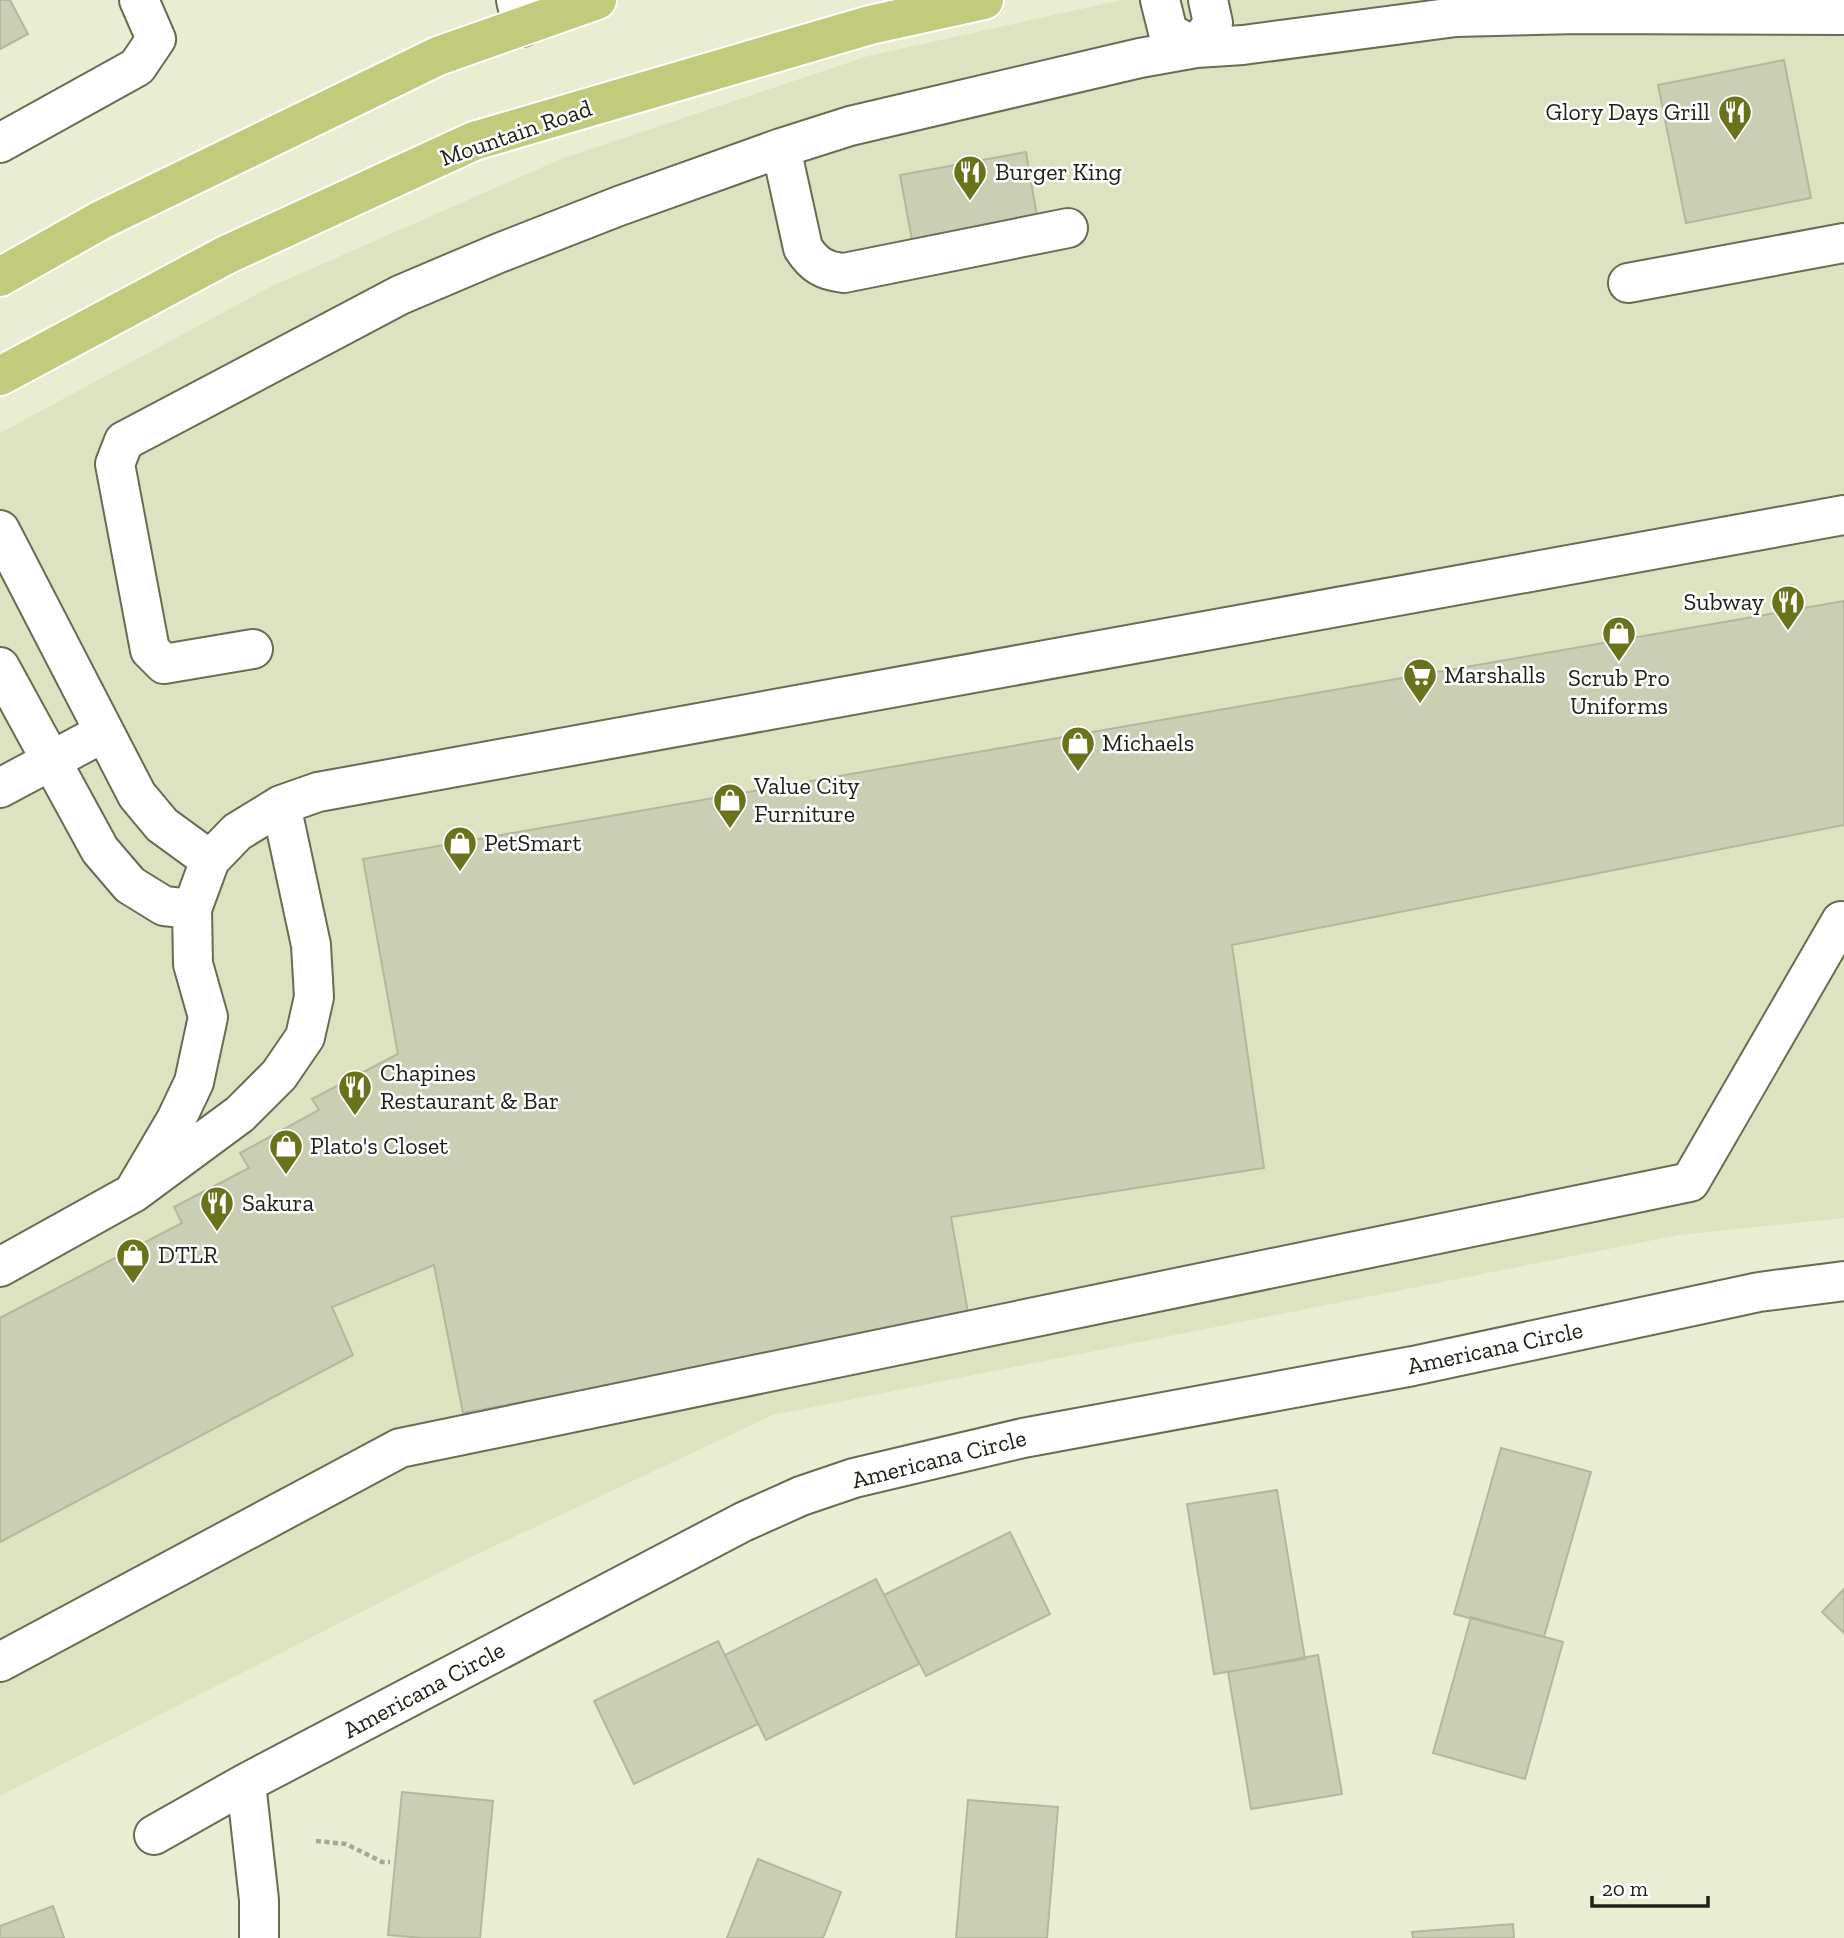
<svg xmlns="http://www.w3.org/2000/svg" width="1844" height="1938" font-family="'Zilla Slab',serif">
<rect width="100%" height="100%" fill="#e9eed2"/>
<path fill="#dde3c1" d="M1122 0H1844V1218L1679 1235 773 1415 446 1569 0 1796V433L272 286 561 159 868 56Z"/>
<path fill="#caceb3" stroke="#b3b89d" stroke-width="2" d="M0 0H10L28 34 0 49Z
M1784 60 1811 198 1686 223 1658 85Z
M1026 152 1039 228 914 251 900 175Z
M1844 601V825L1232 945 1264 1168 951 1217 969 1318 463 1413 434 1265 332 1307 353 1355 0 1542V1318L182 1223 174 1207 249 1168 240 1153 319 1110 312 1099 398 1054 363 859Z
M1501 1448 1591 1472 1544 1637 1454 1614Z
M1277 1490 1305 1659 1214 1674 1187 1504Z
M1010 1532 1050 1614 926 1676 884 1595Z
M876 1579 919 1664 766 1740 725 1655Z
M1844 1589V1633L1822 1612Z
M1471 1617 1563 1642 1525 1779 1433 1753Z
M718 1641 758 1724 634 1784 594 1701Z
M1318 1655 1342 1794 1251 1809 1228 1672Z
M402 1792 493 1801 480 1938H423L388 1935Z
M968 1800 1058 1807 1047 1938H956Z
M758 1859 841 1892 823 1938H727Z
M53 1906 64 1938H0V1926Z
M1513 1924 1514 1938H1413L1412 1932Z"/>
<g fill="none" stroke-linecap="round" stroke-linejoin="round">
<g stroke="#686c53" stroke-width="42">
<path id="minor" d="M516 0 522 27
M1160 0 1168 32 1196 48 1213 23 1208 0
M0 143 137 67 156 39 139 0
M781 148 803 248C814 265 824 271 844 273L1068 228
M1628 283 1844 243
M0 530 137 795 162 825 210 860
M253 649 164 664 150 650 115 464 124 441 400 295 499 253 619 206 781 148 850 126 1140 58 1196 48 1243 45 1456 17 1579 14 1844 15
M0 667 100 850 130 885 164 906 192 909
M0 788 103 733
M133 1193 176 1120 194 1082 208 1017 193 964 192 909 210 860 237 832 281 805 318 792 1844 515
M0 1267 133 1193 240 1114 279 1075 305 1037 314 997 311 945 281 805
M0 1662 400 1448 1690 1182 1841 921
M154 1835 246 1783
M259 1938V1900L246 1783 743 1522 801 1496 854 1478 1023 1438 1413 1366 1759 1292 1844 1281"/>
</g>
<g stroke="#fff" stroke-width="42">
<path id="major" d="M0 277 101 220 438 56 597 0
M0 376 226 255 474 141 870 25 984 0"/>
</g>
<path stroke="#a5a993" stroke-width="4.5" stroke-dasharray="5 3.5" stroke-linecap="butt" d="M316 1841 346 1844 382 1862H390"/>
<use href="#minor" stroke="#fff" stroke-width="38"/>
<use href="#major" stroke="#c2ca7c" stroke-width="38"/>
</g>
<defs>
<g id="restaurant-pin" transform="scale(1.75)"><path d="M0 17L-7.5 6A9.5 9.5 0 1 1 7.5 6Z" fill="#6a731c" stroke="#fff"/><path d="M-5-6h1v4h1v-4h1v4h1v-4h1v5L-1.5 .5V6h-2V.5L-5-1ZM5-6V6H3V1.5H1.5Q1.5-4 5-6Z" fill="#fff"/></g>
<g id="shop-pin" transform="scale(1.75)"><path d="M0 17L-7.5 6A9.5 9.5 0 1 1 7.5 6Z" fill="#6a731c" stroke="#fff"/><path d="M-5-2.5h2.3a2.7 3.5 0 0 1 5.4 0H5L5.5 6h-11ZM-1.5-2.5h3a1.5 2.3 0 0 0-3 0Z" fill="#fff"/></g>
<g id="supermarket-pin" transform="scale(1.75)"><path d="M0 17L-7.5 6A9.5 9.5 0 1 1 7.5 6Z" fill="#6a731c" stroke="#fff"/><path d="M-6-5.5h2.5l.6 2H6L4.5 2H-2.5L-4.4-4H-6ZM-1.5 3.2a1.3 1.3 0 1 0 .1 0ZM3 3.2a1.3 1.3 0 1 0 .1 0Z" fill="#fff"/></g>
</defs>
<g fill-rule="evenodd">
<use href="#restaurant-pin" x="1735" y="112"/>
<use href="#restaurant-pin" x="970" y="172"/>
<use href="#restaurant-pin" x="1788" y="602"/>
<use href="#shop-pin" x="1619" y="633"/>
<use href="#supermarket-pin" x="1420" y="675"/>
<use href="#shop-pin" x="1078" y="743"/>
<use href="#shop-pin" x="730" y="800"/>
<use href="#shop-pin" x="460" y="843"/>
<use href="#restaurant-pin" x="355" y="1087"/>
<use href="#shop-pin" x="286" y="1146"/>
<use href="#restaurant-pin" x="217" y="1203"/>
<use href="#shop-pin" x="133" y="1255"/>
</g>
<g text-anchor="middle" stroke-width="5" stroke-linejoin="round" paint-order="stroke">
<g font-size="24" fill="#202218" stroke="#fff" text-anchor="start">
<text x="1710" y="120" text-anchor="end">Glory Days Grill</text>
<text x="995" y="180">Burger King</text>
<text x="1764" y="610" text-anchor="end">Subway</text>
<text x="1444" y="683">Marshalls</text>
<text x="1619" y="686" text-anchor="middle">Scrub Pro<tspan x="1619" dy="28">Uniforms</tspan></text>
<text x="1102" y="751">Michaels</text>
<text x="754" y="794">Value City<tspan x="754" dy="28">Furniture</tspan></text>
<text x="484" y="851">PetSmart</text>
<text x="380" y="1081">Chapines<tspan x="380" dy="28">Restaurant &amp; Bar</tspan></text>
<text x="310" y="1154">Plato's Closet</text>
<text x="242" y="1211">Sakura</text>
<text x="158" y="1263">DTLR</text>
</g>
<g font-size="24" fill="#202218" stroke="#fff">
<text transform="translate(516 133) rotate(-19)" y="8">Mountain Road</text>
<text transform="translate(1495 1348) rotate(-12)" y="8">Americana Circle</text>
<text transform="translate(939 1459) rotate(-14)" y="8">Americana Circle</text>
<text transform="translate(424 1690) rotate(-28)" y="8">Americana Circle</text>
</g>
</g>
<path d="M1592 1896v10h116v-10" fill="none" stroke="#202218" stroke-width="3.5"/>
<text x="1602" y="1896" font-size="21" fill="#202218" stroke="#ffffff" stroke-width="5" paint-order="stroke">20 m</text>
</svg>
